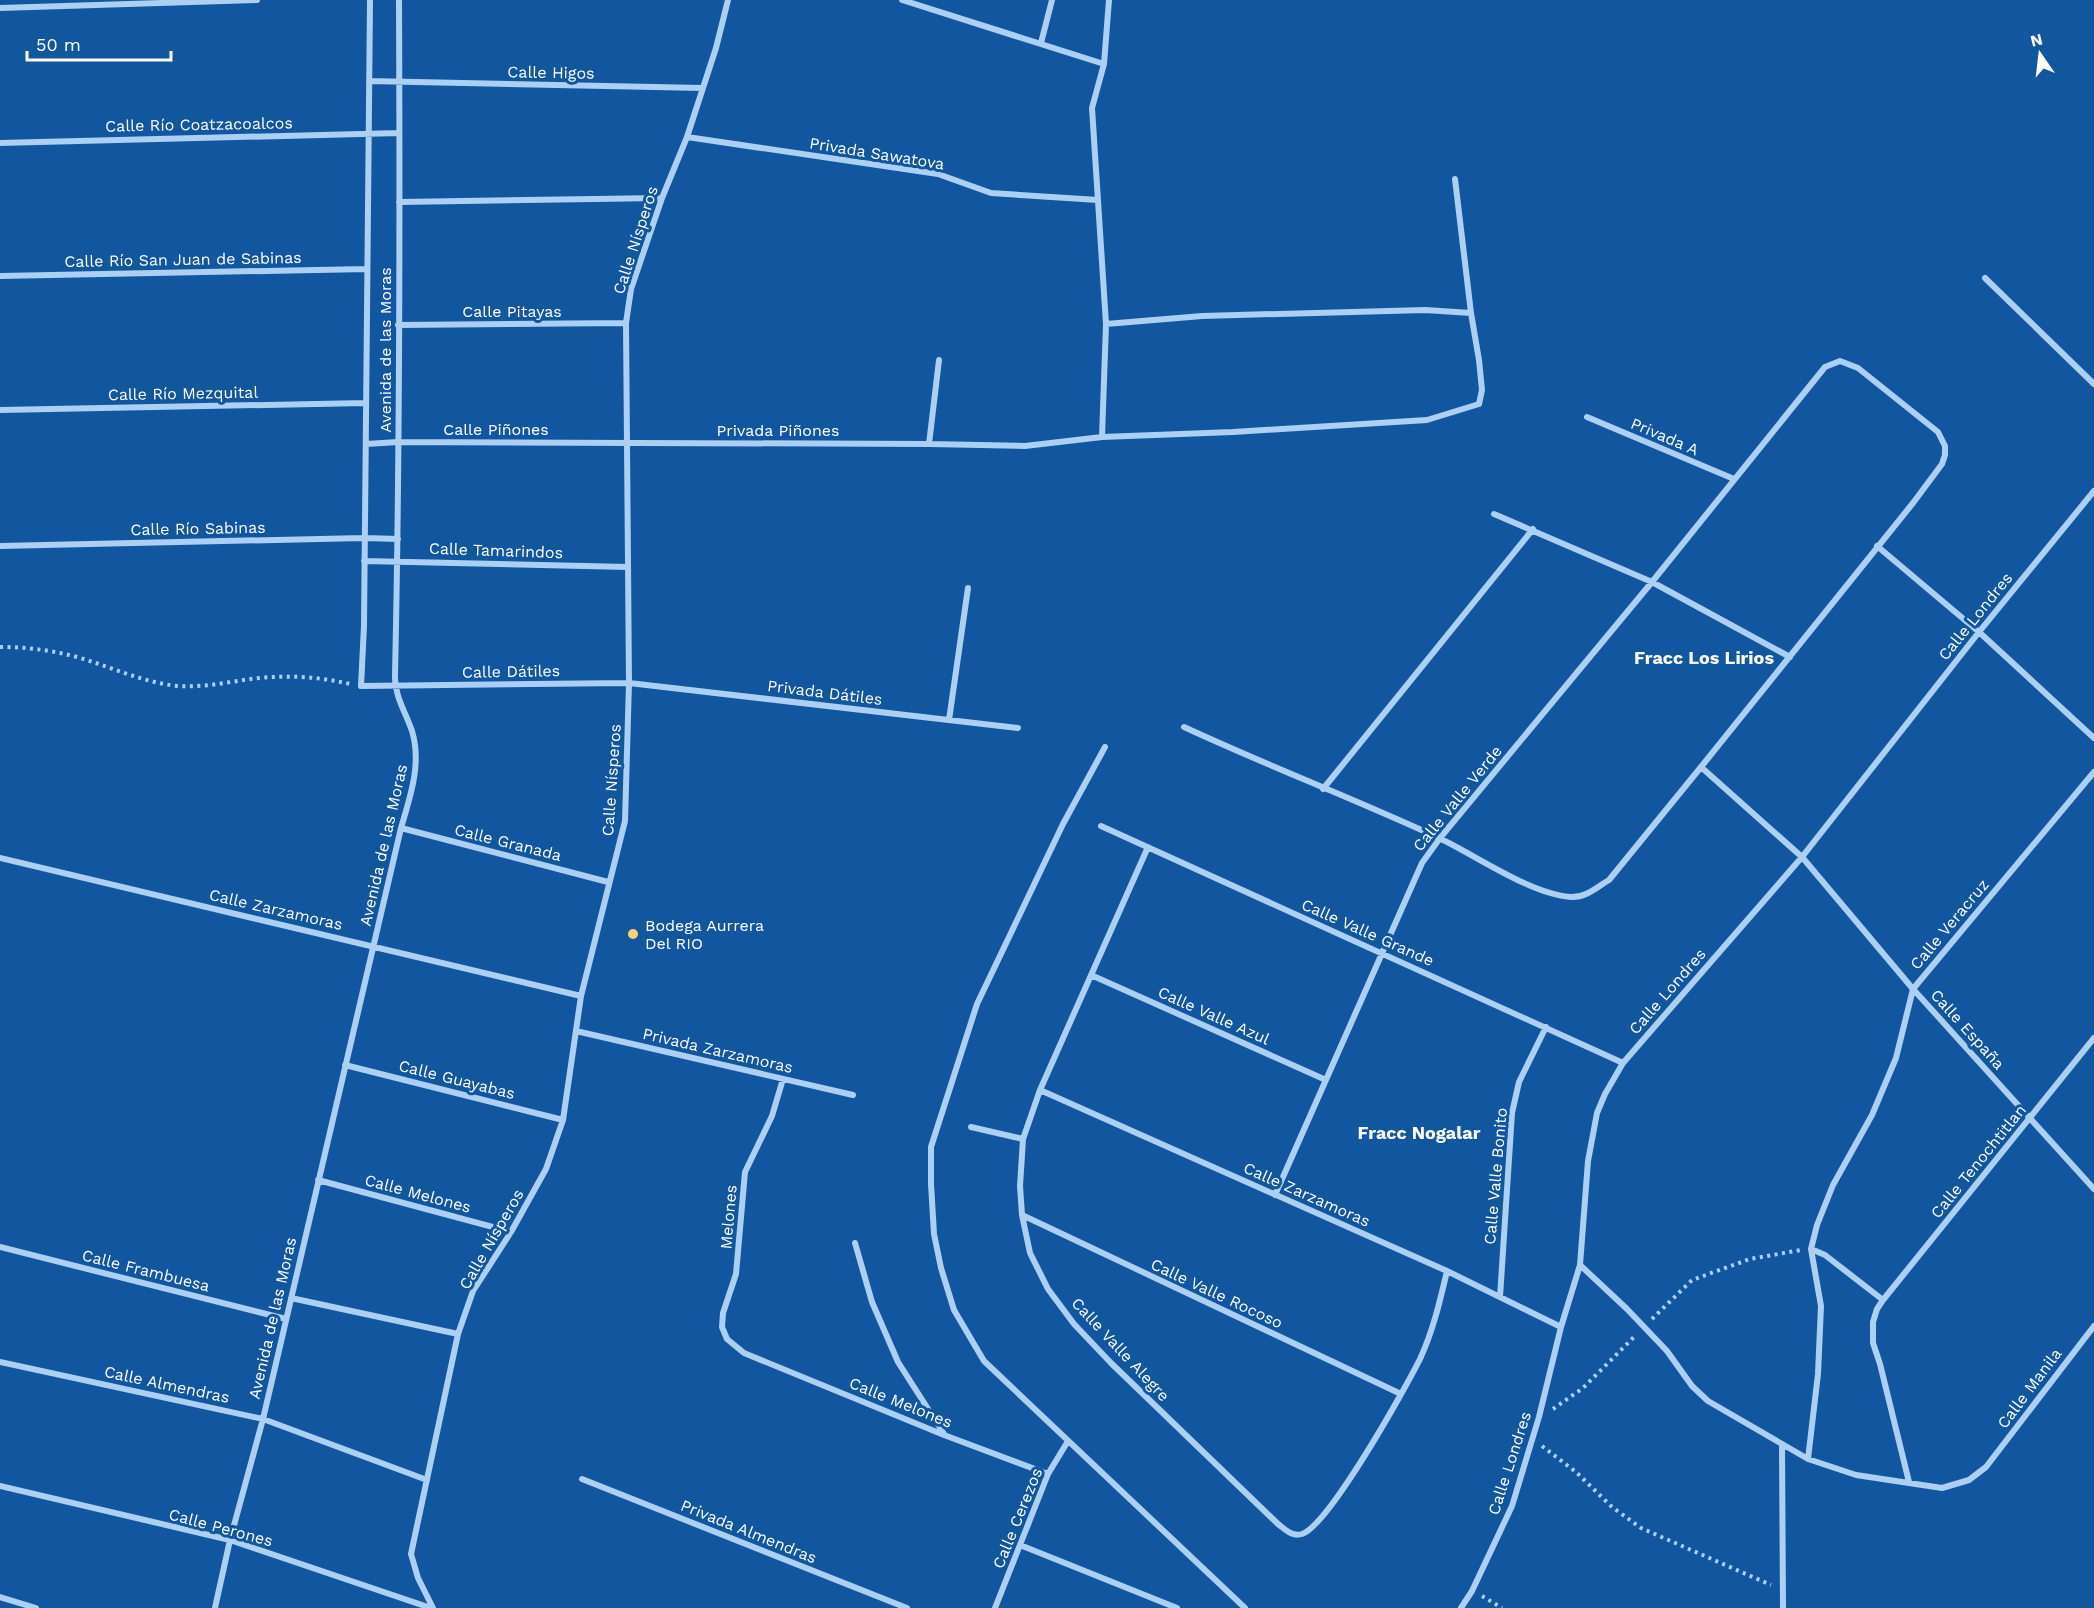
<svg xmlns="http://www.w3.org/2000/svg" width="2094" height="1608" font-family="'Work Sans',sans-serif">
<rect width="100%" height="100%" fill="#1356a0"/>
<g fill="none" stroke-linecap="round" stroke-linejoin="round">
<path stroke="#accff4" stroke-width="4" stroke-dasharray="3 4.5" stroke-linecap="butt" d="M0 647C26 647 51 650 77 657 111 667 142 682 177 686 205 688 232 681 259 678 290 675 320 677 350 684
M1652 1319 1692 1280 1750 1259 1801 1250
M1553 1409 1583 1388 1636 1335
M1542 1446 1576 1472 1612 1507 1641 1528 1771 1585
M1482 1596 1502 1608"/>
<path stroke="#accff4" stroke-width="6" d="M370 0 364 626 361 686 629 683 1018 728
M902 0 1104 64
M0 8 257 0
M1041 43 1052 0
M369 81 703 88
M687 137 938 174 991 193 1098 200
M0 143 399 133
M399 202 662 198
M0 276 367 269
M1985 278 2094 384
M1106 324 1202 316 1425 310 1471 313
M398 325 626 323
M0 410 366 403
M1587 417 1734 479
M1102 437 1106 324 1092 108 1104 64 1109 0
M366 444 398 442 929 444 1025 446 1102 437 1233 432 1427 420 1479 404 1482 390 1479 360 1471 313 1455 179
M929 444 939 360
M1494 514 1652 582 1790 657
M0 546 364 538 398 539
M1877 546 1979 632 2094 738
M364 561 628 567
M949 720 968 588
M1184 727C1268 766 1355 799 1439 838 1477 856 1532 895 1572 897 1587 897 1597 887 1609 880L1701 767 1913 503 1942 464 1945 455V446L1938 432 1858 368 1840 361 1825 367 1652 582 1440 838 1422 863 1275 1195
M1105 747 1063 824 977 1004 931 1147V1184L934 1234 941 1268 954 1310 984 1361 1245 1608
M1701 767 1802 857 1913 989 2094 1189
M1323 789 1533 529
M1101 826 1623 1063
M401 828 608 882
M1148 847 1040 1090 1023 1139 1020 1186 1022 1215 1030 1253 1048 1289 1074 1324 1111 1363 1278 1524C1286 1530 1292 1537 1302 1534 1329 1525 1405 1389 1420 1359 1433 1331 1440 1301 1447 1271
M0 858 581 996
M1091 975 1326 1080
M576 1031 853 1095
M345 1065 563 1120
M783 1079 772 1116 745 1172 736 1274 723 1313 722 1327 727 1339 744 1353 944 1435 1048 1474
M1040 1090 1447 1271 1561 1327
M971 1127 1023 1139
M318 1180 511 1232
M1022 1215 1401 1394
M855 1243 872 1302 898 1362 944 1434
M0 1247 286 1319
M1811 1249 1825 1255 1883 1300 1877 1309 1873 1322V1343L1880 1364 1909 1482
M1580 1265 1627 1309 1667 1351 1692 1386 1708 1401 1808 1459 1856 1475 1942 1488 1969 1480 1986 1467 2094 1326
M1500 1297 1512 1113 1519 1082 1546 1027
M291 1298 458 1334
M1883 1300 2094 1038
M0 1362 263 1419 427 1480
M1782 1444 1783 1608
M1808 1459 1818 1374 1821 1306 1811 1249 1817 1225 1833 1185 1872 1115 1896 1058 1913 989 2094 772
M582 1479 907 1608
M0 1486 230 1540 431 1608
M1020 1545 1177 1608
M0 1597 36 1608
M215 1608 230 1540 263 1419 401 828C410 797 422 764 412 731 406 713 394 695 395 675 400 450 400 225 399 0
M433 1608 418 1578 411 1554 458 1334 473 1291 511 1232 546 1169 563 1120 581 996 625 821 629 683 626 323 631 289 662 198 687 137 716 48 728 0
M995 1608 1048 1474 1068 1441
M1461 1608 1472 1591 1512 1506 1539 1417 1561 1327 1580 1265 1588 1161 1597 1113 1605 1094 1623 1063 1802 857 1979 632 2094 491"/>
</g>
<circle fill="#ffd16f" stroke="#1356a0" stroke-width="2" cx="633" cy="934" r="6"/>
<g text-anchor="middle" stroke-width="6" stroke-linejoin="round" paint-order="stroke">
<g font-size="16" fill="#fff" stroke="#1356a0">
<text transform="translate(551 72) rotate(1)" y="6">Calle Higos</text>
<text transform="translate(199 124) rotate(-1)" y="6">Calle Río Coatzacoalcos</text>
<text transform="translate(877 153) rotate(9)" y="6">Privada Sawatova</text>
<text transform="translate(635 240) rotate(-72)" y="6">Calle Nísperos</text>
<text transform="translate(183 259) rotate(-1)" y="6">Calle Río San Juan de Sabinas</text>
<text x="512" y="317">Calle Pitayas</text>
<text transform="translate(385 350) rotate(-90)" y="6">Avenida de las Moras</text>
<text transform="translate(183 393) rotate(-1)" y="6">Calle Río Mezquital</text>
<text x="496" y="435">Calle Piñones</text>
<text x="778" y="436">Privada Piñones</text>
<text transform="translate(1665 436) rotate(23)" y="6">Privada A</text>
<text transform="translate(198 528) rotate(-1)" y="6">Calle Río Sabinas</text>
<text transform="translate(496 550) rotate(2)" y="6">Calle Tamarindos</text>
<text transform="translate(1975 616) rotate(-51)" y="6">Calle Londres</text>
<text transform="translate(511 671) rotate(-1)" y="6">Calle Dátiles</text>
<text transform="translate(825 692) rotate(7)" y="6">Privada Dátiles</text>
<text transform="translate(611 780) rotate(-86)" y="6">Calle Nísperos</text>
<text transform="translate(1457 798) rotate(-51)" y="6">Calle Valle Verde</text>
<text transform="translate(508 842) rotate(14)" y="6">Calle Granada</text>
<text transform="translate(383 845) rotate(-77)" y="6">Avenida de las Moras</text>
<text transform="translate(276 909) rotate(13)" y="6">Calle Zarzamoras</text>
<text transform="translate(1949 924) rotate(-50)" y="6">Calle Veracruz</text>
<text transform="translate(1368 932) rotate(24)" y="6">Calle Valle Grande</text>
<text transform="translate(1667 991) rotate(-49)" y="6">Calle Londres</text>
<text transform="translate(1214 1015) rotate(24)" y="6">Calle Valle Azul</text>
<text transform="translate(1968 1029) rotate(48)" y="6">Calle España</text>
<text transform="translate(718 1050) rotate(13)" y="6">Privada Zarzamoras</text>
<text transform="translate(457 1079) rotate(14)" y="6">Calle Guayabas</text>
<text transform="translate(1978 1161) rotate(-51)" y="6">Calle Tenochtitlan</text>
<text transform="translate(1495 1176) rotate(-85)" y="6">Calle Valle Bonito</text>
<text transform="translate(418 1193) rotate(15)" y="6">Calle Melones</text>
<text transform="translate(1307 1194) rotate(24)" y="6">Calle Zarzamoras</text>
<text transform="translate(728 1217) rotate(-85)" y="6">Melones</text>
<text transform="translate(491 1239) rotate(-60)" y="6">Calle Nísperos</text>
<text transform="translate(146 1270) rotate(14)" y="6">Calle Frambuesa</text>
<text transform="translate(1217 1293) rotate(25)" y="6">Calle Valle Rocoso</text>
<text transform="translate(272 1318) rotate(-77)" y="6">Avenida de las Moras</text>
<text transform="translate(1121 1349) rotate(47)" y="6">Calle Valle Alegre</text>
<text transform="translate(167 1384) rotate(12)" y="6">Calle Almendras</text>
<text transform="translate(2029 1388) rotate(-53)" y="6">Calle Manila</text>
<text transform="translate(901 1402) rotate(22)" y="6">Calle Melones</text>
<text transform="translate(1509 1463) rotate(-72)" y="6">Calle Londres</text>
<text transform="translate(1017 1518) rotate(-68)" y="6">Calle Cerezos</text>
<text transform="translate(221 1527) rotate(15)" y="6">Calle Perones</text>
<text transform="translate(749 1531) rotate(22)" y="6">Privada Almendras</text>
</g>
<g font-size="16" fill="#fff" stroke="#1356a0" text-anchor="start">
<text x="645" y="931">Bodega Aurrera<tspan x="645" dy="18">Del RIO</tspan></text>
</g>
<g font-size="18" font-weight="bold" fill="#fff" stroke="#1356a0">
<text x="1704" y="664">Fracc Los Lirios</text>
<text x="1419" y="1139">Fracc Nogalar</text>
</g>
</g>
<g transform="translate(2040 54) rotate(346)" stroke="#1356a0" stroke-width="4.5" paint-order="stroke">
<path d="M0-4.5L10 22L0 15L-10 22Z" fill="#ffffff"/>
<text y="-9" font-size="16" font-weight="bold" text-anchor="middle" fill="#ffffff">N</text>
</g>
<path d="M27 51v9h144v-9" fill="none" stroke="#ffffff" stroke-width="3"/>
<text x="36" y="51" font-size="18" fill="#ffffff" stroke="#1356a0" stroke-width="4.5" paint-order="stroke">50 m</text>
</svg>
